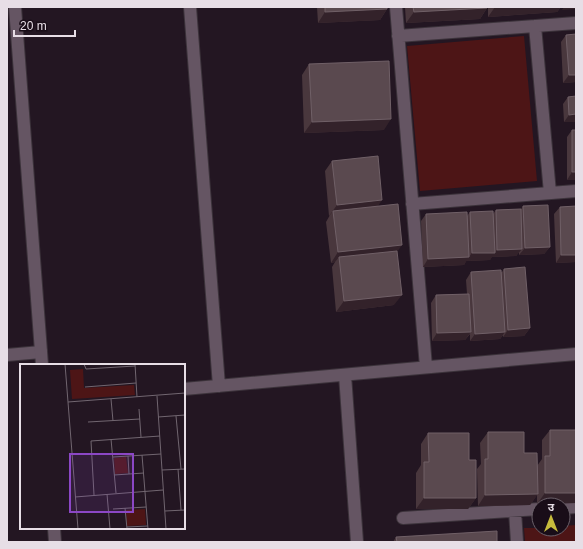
<svg xmlns="http://www.w3.org/2000/svg" width="583" height="549" font-family="Arial,'Noto Sans Devanagari',sans-serif">
<rect width="100%" height="100%" fill="#231622"/>
<path fill="#4d1516" d="M524 36 537 181 420 191 407 46Z
M576 525V542H525L524 528H539V529H563V526Z"/>
<g fill="none" stroke-linecap="round" stroke-linejoin="round">
<g stroke="#3c333b" stroke-width="14">
<path id="lane" d="M7 355 41 352"/>
</g>
<g stroke="#3c333b" stroke-width="14">
<path id="street" d="M190 7 219 386
M396 7 426 367
M535 26 550 193
M398 36 576 23
M412 204 576 191
M345 375 357 542
M184 389 576 354
M563 508 576 507
M515 511 517 542
M403 518 539 509"/>
</g>
<g stroke="#3c333b" stroke-width="14">
<path id="secondary" d="M15 7 42 365
M54 528 55 542"/>
</g>
<use href="#lane" stroke="#655563" stroke-width="12"/>
<use href="#street" stroke="#655563" stroke-width="12"/>
<use href="#secondary" stroke="#655563" stroke-width="12"/>
</g>
<path fill="#49373d" d="M317 7H387V9L380 20 318 23Z
M405 7H487V8L480 19 406 23Z
M488 7H561L557 12 488 17Z
M576 34V82L563 83 561 42 566 35Z
M309 64 384 130 304 133 302 75Z
M576 96V122H564L563 104 568 97Z
M572 130H576V180H567V137Z
M332 161 378 206 397 252 394 305 336 312 332 267 335 262 331 263 326 222 330 215 329 216 325 171Z
M523 206 550 247 544 254 519 255V252L516 256 492 257V256L490 260 466 261 464 265 423 267 421 221 426 214 467 216 470 212 493 214 496 210 521 209Z
M576 206V262L556 263 554 214 560 207Z
M504 269 530 328 524 336 503 337V335L500 339 470 341V334L465 340 432 341 431 303 436 295 467 294 466 280 471 272H502Z
M550 430 576 503 537 504V495L530 505 478 506 477 469 481 464 480 443 488 432 524 453 537 466 542 459V440Z
M428 433 469 460 476 498 468 509H416V473L421 465V444Z
M396 537 497 542H393Z"/>
<path fill="#33222a" d="M495 7H561L557 12 488 17Z
M564 7H576V9L562 10Z
M487 8 480 19 406 23 414 12Z
M387 9 380 20 318 23 325 12Z
M569 75H576V82L563 83Z
M576 114V122H564L569 115Z
M391 119 384 130 304 133 312 122Z
M572 172H576V180H567Z
M382 200 375 211H333L330 215 329 216 337 205Z
M402 245 395 255 339 257 335 262 331 263 338 252Z
M550 247 544 254 519 255 525 248Z
M522 249 516 256 492 257 497 250Z
M472 253H495L490 260 466 261Z
M561 255H576V262L556 263Z
M469 257 464 265 423 267 428 259Z
M402 295 394 305 336 312 344 301Z
M530 328 524 336 503 337 508 330Z
M471 332 465 340 432 341 437 333Z
M505 332 500 339 470 341 475 334Z
M545 493H576V503L537 504Z
M538 494 530 505 478 506 485 495Z
M424 498H476L468 509H416Z"/>
<path fill="#5a494f" stroke="#706067" d="M325 7H387V9L325 12Z
M413 7H487V8L414 12Z
M576 34V75H569L566 35Z
M389 61 391 119 312 122 309 64Z
M576 96V114L569 115 568 97Z
M572 130H576V172H572Z
M378 156 382 200 337 205 332 161Z
M398 204 402 245 338 252 333 211Z
M548 205 550 247 525 248 523 206Z
M576 206V255H561L560 207Z
M521 209 522 249 497 250 496 210Z
M493 211 495 253H472L470 212Z
M467 212 469 257 428 259 426 214Z
M397 251 402 295 344 301 339 257Z
M525 267 530 328 508 330 504 269Z
M501 270 505 332 475 334 471 272Z
M469 294 471 332 437 333 436 295Z
M550 430H576V493H545V456H550Z
M488 432H524V453H537L538 494 485 495V459H488Z
M428 433H469V460H476V498H424V462H429Z
M497 531V542H397L396 537Z"/>
<g transform="translate(20 364)">
<rect width="165" height="165" fill="#231622"/>
<path d="M63 5 64 24 114 21 115 31 52 35 50 6ZM106 93 108 109 95 110 94 94ZM125 145 126 161 107 162 106 146Z" fill="#4d1516"/>
<path fill="none" stroke="#716670" stroke-width="1" d="M45 0 58 165M64 0 66 5 115 2M115 0 117 33M65 23 116 19M137 32 146 165M91 35 93 57M48 38 165 29M119 45 121 73M156 52 161 105M138 53 165 51M68 58 120 55M91 75 96 129M122 91 128 165M108 92 109 110M93 93 141 90M158 105 161 146M142 106 165 105M94 111 124 109M87 130 90 165M74 131 71 77 140 72M55 133 143 126M105 144 107 165M93 145 126 143M145 147 165 146M107 163 128 162"/>
<path fill="#8b47c5" fill-opacity="0.15" stroke="#8b47c5" stroke-width="2" d="M50 90H113V148H50Z"/>
<rect width="165" height="165" fill="none" stroke="#e7dee6" stroke-width="2"/>
</g>
<rect width="583" height="549" fill="none" stroke="#e7dee6" stroke-width="16"/>
<g transform="translate(551 517)"><circle r="19" fill="#190d18" stroke="#6b616a"/>
<path d="M0-3L7 15L0 10L-7 15Z" fill="#c7bb3c"/>
<text y="-6" font-size="11" font-weight="bold" text-anchor="middle" fill="#e7dee6">उ</text>
</g>
<path d="M14 30v6h61v-6" fill="none" stroke="#e7dee6" stroke-width="2"/>
<text x="20" y="30" font-size="12" fill="#e7dee6" stroke="#190d18" stroke-width="3" paint-order="stroke">20 m</text>
</svg>
